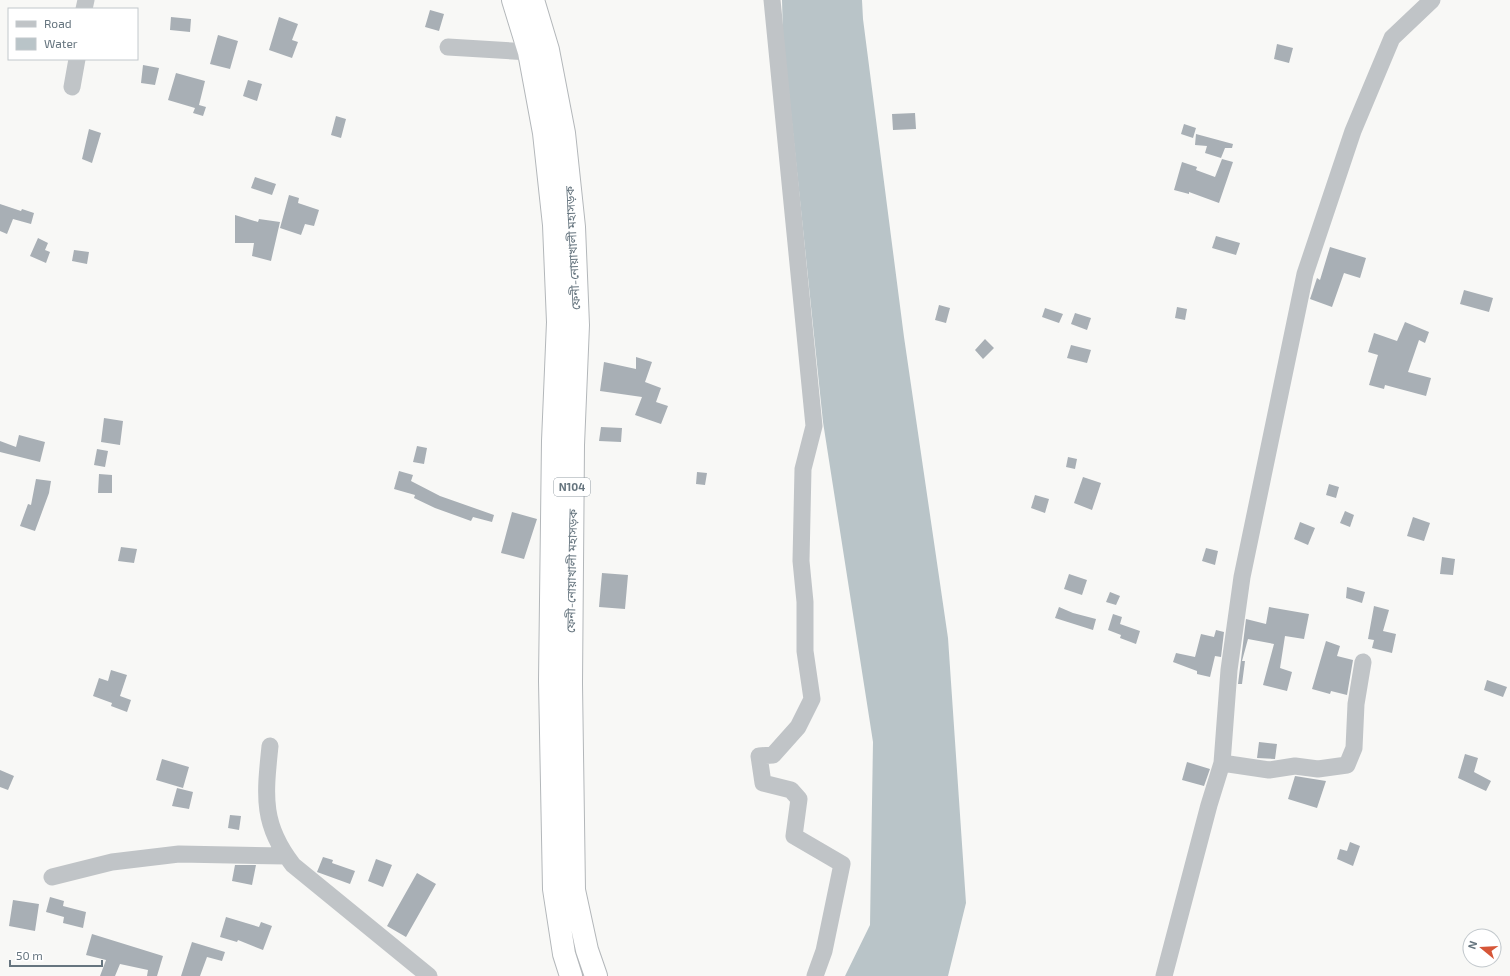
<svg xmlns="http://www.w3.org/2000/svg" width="1510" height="976" font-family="'Exo 2','Noto Sans Bengali',sans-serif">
<rect width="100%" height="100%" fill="#f8f8f6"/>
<path fill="#b9c4c8" d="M782 0H862L863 19 904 337 948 638 966 903 948 976H845L870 925 873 742 823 422 783 36Z"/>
<path fill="#a8afb5" d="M430 10 444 14 439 31 425 27Z
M171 17 191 19 190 32 170 30Z
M279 17 298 24 292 40 298 42 292 58 269 50Z
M218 35 238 41 230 69 210 64Z
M1277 44 1293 48 1289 63 1274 59Z
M143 65 159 68 155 85 141 83Z
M176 73 205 81 199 105 206 107 203 116 193 113 195 108 168 100Z
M248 80 262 84 257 101 243 96Z
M915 113 916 129 893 130 892 114Z
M336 116 346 119 341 138 331 135Z
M1184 124 1196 128 1193 138 1181 134Z
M89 129 101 133 92 163 82 159Z
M1196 134 1233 144 1232 148H1225L1221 158 1205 153 1207 146 1195 145Z
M1222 159 1233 162 1219 203 1189 192V194L1174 190 1182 162 1197 167 1196 170 1215 177Z
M255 177 276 184 272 195 251 188Z
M289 195 299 198 298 203 319 210 314 226 305 224 301 235 280 228Z
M0 204 21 211 22 209 34 213 31 224 13 219 7 234 0 231Z
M235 215 258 222 259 219 280 222 271 261 252 256 254 243H235Z
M1216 236 1240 243 1236 255 1212 248Z
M38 238 48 243 45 250 50 252 46 263 30 256Z
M1330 247 1366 258 1360 278 1344 273 1332 307 1310 299 1317 278 1320 280Z
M74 250 89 252 87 264 72 261Z
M1464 290 1493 298 1489 312 1460 304Z
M939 305 950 308 946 323 935 320Z
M1177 307 1187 309 1185 320 1175 318Z
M1045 308 1063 314 1059 323 1042 317Z
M1075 313 1091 318 1087 330 1071 324Z
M1405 322 1429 332 1425 343 1419 340 1408 372 1431 378 1426 396 1385 385 1384 389 1369 385 1378 355 1368 352 1374 333 1397 341Z
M985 339 994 348 983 359 975 350Z
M1071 345 1091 350 1087 363 1067 358Z
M636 357 652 362 645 382 661 388 656 402 668 406 661 424 635 415 642 397 600 391 604 362 636 369Z
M104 418 123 421 120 445 101 442Z
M601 427 622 428 621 442 599 441Z
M19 435 45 442 40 462 0 452V441L16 447Z
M417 446 427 448 424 464 413 462Z
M97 449 108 451 105 467 94 465Z
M1068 457 1077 459 1075 469 1066 467Z
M399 471 413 475 411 481 440 496 494 515 492 522 473 517 471 521 435 508 414 498 415 495 394 489Z
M697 472 707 473 705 485 696 484Z
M99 474 112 475V493H98Z
M1083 477 1101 483 1092 510 1074 503Z
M36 479 51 481 49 493 35 531 20 526 28 504 31 505Z
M1329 484 1339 487 1336 498 1326 495Z
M1035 495 1049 499 1045 513 1031 508Z
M1345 511 1354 515 1350 527 1340 523Z
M512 512 537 519 524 559 501 553Z
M1413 517 1430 523 1424 541 1407 536Z
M1300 522 1315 528 1308 545 1294 539Z
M121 547 137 549 134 563 118 561Z
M1206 548 1218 551 1215 565 1202 561Z
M1442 557 1455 559 1453 575 1440 574Z
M602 573 628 575 625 609 599 607Z
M1069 574 1087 580 1082 595 1064 589Z
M1347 587 1365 592 1362 603 1346 598Z
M1110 592 1120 596 1116 605 1106 602Z
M1374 606 1389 610 1383 631 1396 634 1392 653 1372 648 1374 640 1368 639Z
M1059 607 1073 613 1096 619 1093 630 1055 618Z
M1269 607 1309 614 1304 639 1285 636 1280 668 1292 672 1287 691 1263 685 1274 644 1248 639 1242 661H1245L1242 684H1238L1246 619 1266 624Z
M1113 614 1122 617 1120 624 1140 631 1136 644 1120 638 1121 635 1108 630Z
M1216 630 1224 632 1221 657 1215 656 1210 677 1197 674V671L1173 662 1176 653 1195 657 1201 634 1214 637Z
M1326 641 1340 646 1337 656 1353 660 1347 695 1331 691 1330 694 1312 689Z
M111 670 127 675 120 696 131 700 127 712 111 706 112 703 93 696 99 678 108 681Z
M1487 680 1507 687 1503 697 1484 690Z
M1259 742 1277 744 1275 759 1257 758Z
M1465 754 1478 758 1474 772 1491 781 1486 791 1458 778Z
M162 759 189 767 183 788 156 780Z
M1187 762 1210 769 1204 786 1182 780Z
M0 770 14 776 8 790 0 787Z
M1295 776 1326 781 1317 808 1288 799Z
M177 788 193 792 189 809 172 806Z
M230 815 241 816 239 830 228 828Z
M1350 842 1360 846 1353 866 1337 859 1340 849 1347 851Z
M323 857 333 860 332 863 355 871 350 884 317 872Z
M376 859 392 865 383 887 368 881Z
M235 865H256L252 885 232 881Z
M417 873 436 884 406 937 387 926Z
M50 897 64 901 63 906 86 912 83 928 63 923 64 917 46 912Z
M13 900 39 904 35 931 9 926Z
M226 917 259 927 261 922 272 926 263 950 238 940 237 942 220 937Z
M92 934 163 956 157 976H147L148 970 120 964 115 976H100L106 960 86 955Z
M192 942 225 952 222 961 207 957 200 976H181Z"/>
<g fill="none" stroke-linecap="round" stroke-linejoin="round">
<g stroke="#b3b7ba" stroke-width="24">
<path id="highway" d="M513 0 529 52 544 133 554 225 558 322 553 441 550 681 554 889 564 954 571 976
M533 0 548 50 564 133 574 227 578 325 573 445 571 684 574 890 587 950 596 976"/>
</g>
<path stroke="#c0c4c7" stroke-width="17" d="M772 0 814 426 803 469 801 561 805 602V651L812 699 798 727 773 755 759 756 763 783 791 790 799 799 794 836 842 864 824 951 815 976
M84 9 86 0
M448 47 529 52 539 56
M72 87 77 59
M270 746C265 795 261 824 293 865L429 976
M1222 763 1269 770 1295 766 1318 769 1347 765 1354 748 1356 704 1363 662
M52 877 112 862 179 854 286 856
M1164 976 1209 805 1222 763 1229 670 1242 577 1305 274 1353 131 1392 38 1432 0"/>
<use href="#highway" stroke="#fff" stroke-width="22"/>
</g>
<g text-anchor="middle" stroke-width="4" stroke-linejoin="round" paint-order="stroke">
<rect fill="#fff" stroke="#949ea5" stroke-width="1" x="554" y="478" width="36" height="18" rx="3"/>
<g font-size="11" font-weight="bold" fill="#66757f">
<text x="572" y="491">N104</text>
</g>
<g font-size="12" fill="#66757f" stroke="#fff">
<text transform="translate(573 248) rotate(-93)" y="4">ফেনী-নোয়াখালী মহাসড়ক</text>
<text transform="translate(572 571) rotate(-89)" y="4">ফেনী-নোয়াখালী মহাসড়ক</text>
</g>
</g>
<rect x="8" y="8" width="130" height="52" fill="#ffffff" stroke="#c2c8cc"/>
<rect x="16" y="21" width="20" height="6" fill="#c0c4c7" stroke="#c2c8cc"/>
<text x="44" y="28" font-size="12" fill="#66757f">Road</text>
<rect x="16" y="38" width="20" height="12" fill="#b9c4c8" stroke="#c2c8cc"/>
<text x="44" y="48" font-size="12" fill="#66757f">Water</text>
<g transform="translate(1482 948) rotate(288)"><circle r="19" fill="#ffffff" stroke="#c2c8cc"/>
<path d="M0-3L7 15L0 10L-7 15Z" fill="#d65638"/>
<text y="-6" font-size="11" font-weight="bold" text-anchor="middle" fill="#66757f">N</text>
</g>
<path d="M10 960v6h92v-6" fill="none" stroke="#66757f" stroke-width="2"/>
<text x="16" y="960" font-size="12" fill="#66757f" stroke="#ffffff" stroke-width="3" paint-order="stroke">50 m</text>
</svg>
